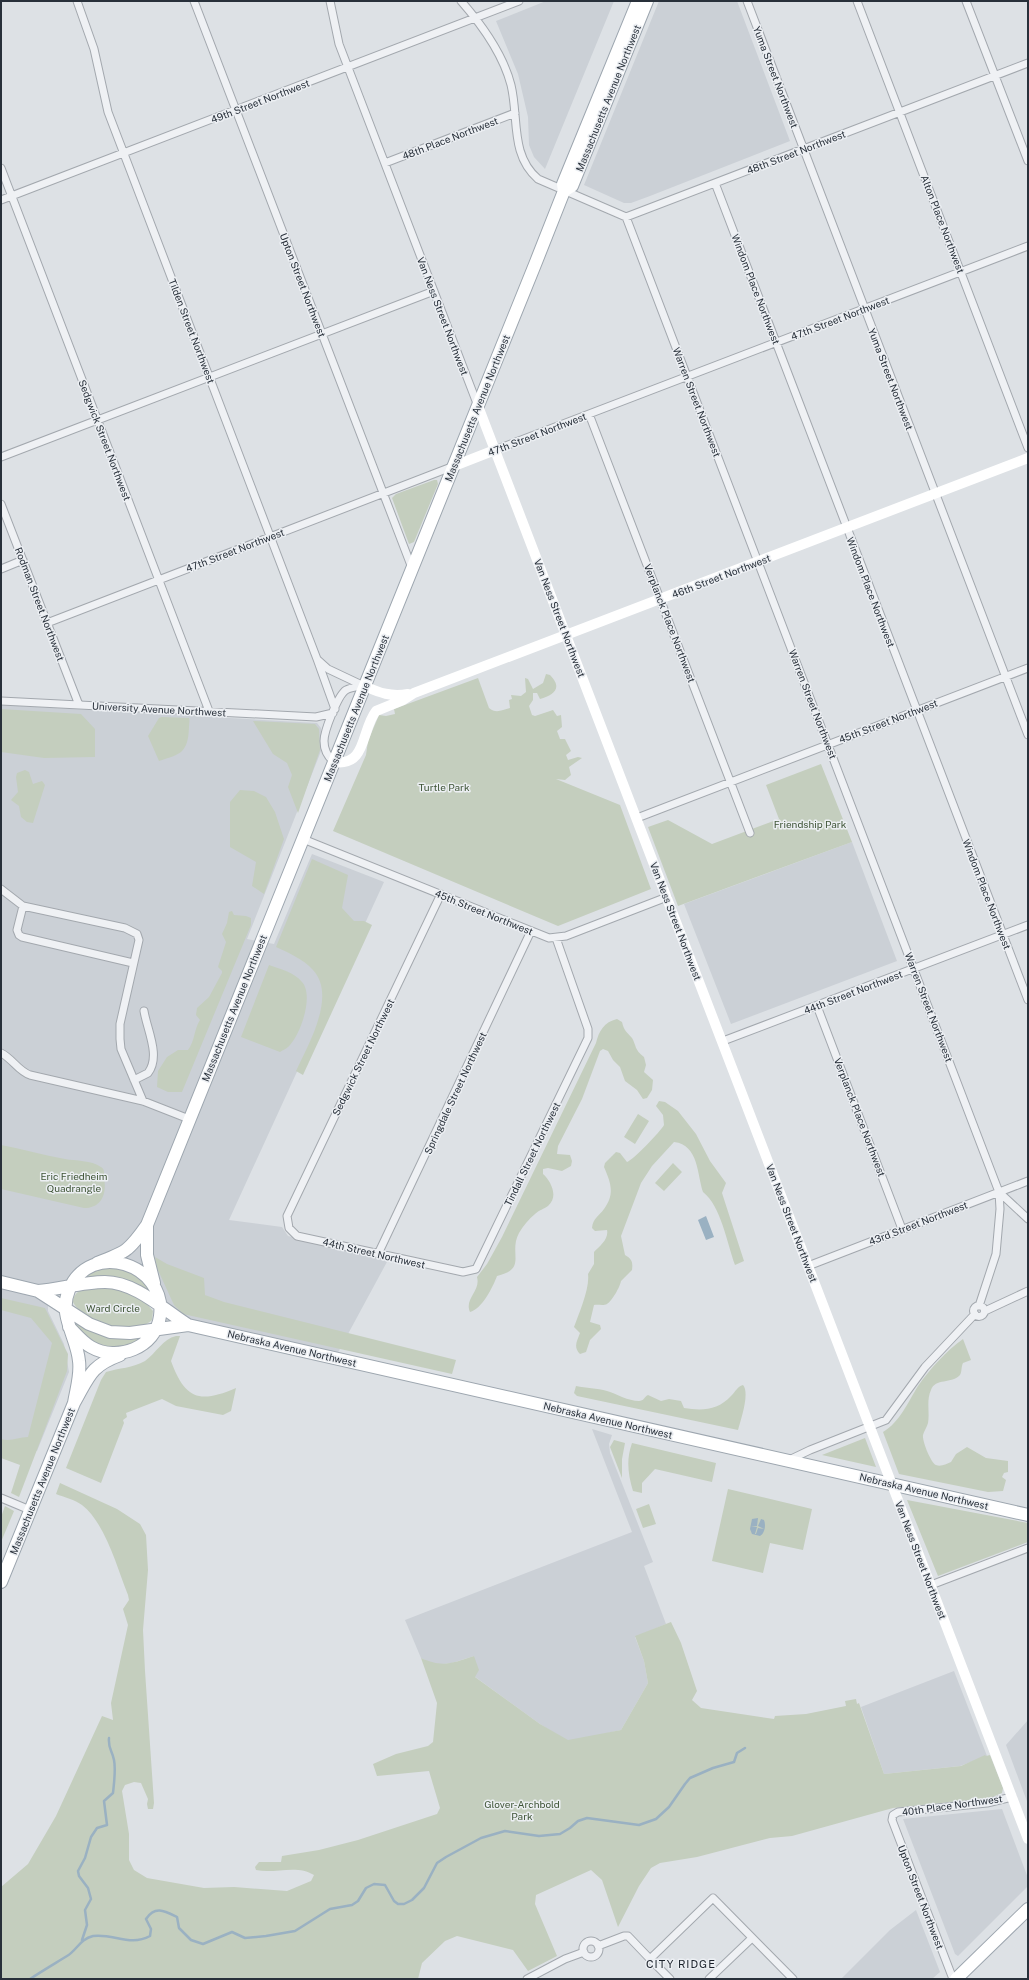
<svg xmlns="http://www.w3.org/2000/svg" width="1029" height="1980" font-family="'Public Sans',sans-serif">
<rect width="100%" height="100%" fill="#dde1e5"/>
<path fill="#cbd0d6" d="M546 1H614L545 169 534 157 529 145 528 117 518 74 496 21Z
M659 1H737L790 141 650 196 631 203H624L584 185Z
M1 705 317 723 321 728V751L247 939 274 944 312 854 384 882 229 1220 282 1227 288 1236 388 1260 335 1358 159 1320 160 1307 102 1262 66 1300 53 1297 48 1306V1311L64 1344 69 1372 37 1451 1 1443Z
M852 842 897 961 731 1024 684 904Z
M592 1429 612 1435 609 1444 610 1453 653 1562 644 1566 666 1624 635 1637 644 1661 648 1683 621 1730 568 1742 540 1724 474 1676V1656L452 1663 434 1665 421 1658 405 1620 632 1532Z
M954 1671 987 1756 960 1766 884 1774 861 1707Z
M1028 1720V1804L1006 1745Z
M1002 1809 1028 1878V1886L958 1956 955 1954 903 1819Z
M916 1910 940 1972 932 1979H841L890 1930Z"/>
<path fill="#c4cebe" d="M434 480H437L438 484 414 542 409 544 392 498 396 494Z
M546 674 550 675C563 688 554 695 540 699L537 693H533V700L529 706 532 715 535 716 553 710 557 716 561 715 562 727 557 731 560 739H565L571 751 566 755 568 760 578 757 582 758 569 767 571 775 565 780 556 779 620 805 651 889 558 926 333 831 366 755 368 741 379 715 386 716 395 714 394 709 478 678 489 708C496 714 502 710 510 708L509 700 512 699 511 695 521 696 526 692 525 678 528 679 533 689 543 683Z
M1 709 81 714 95 729V757L44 758 1 752Z
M162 717 189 718C190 721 189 724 189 727 188 753 181 754 159 761L148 736 159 718Z
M253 721 315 724 319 729 320 750 298 813 288 787 292 775 287 763 273 754Z
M821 764 852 842 678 906 648 827 668 820 712 844 779 819 766 785Z
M25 770 29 772 33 784 42 781 45 785 33 823 27 822 21 817 19 806 11 800 18 792 16 777 17 773Z
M240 790 254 791 266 797 275 812 284 839 264 894 252 886 256 862 230 847V802Z
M312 859 348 875 342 908 354 921H364L372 925 303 1075 296 1071C308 1045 337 996 313 970 303 959 289 953 276 947Z
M232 911 234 915 246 916 251 918V925L182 1092H168L157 1087 158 1071 167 1057 178 1050H188C195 1041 194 1029 200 1020L196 1015 197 1008 209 997 222 973V971L218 967 226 942 222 934 227 923 229 912Z
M269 965C280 969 294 972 302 982 314 995 301 1033 290 1045 288 1048 283 1050 280 1052L241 1037Z
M617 1019 622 1022C624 1031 627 1032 632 1038 637 1047 634 1049 644 1057L646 1065 644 1072 653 1080 652 1090 647 1098 643 1099 637 1090 625 1081 620 1067 613 1060 608 1051 603 1049 600 1051 582 1099 558 1146 557 1154 570 1155 572 1161 571 1166 562 1171 548 1168 543 1169V1174C551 1181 559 1197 548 1206 544 1209 539 1210 535 1214 529 1219 523 1226 519 1233 508 1253 528 1269 497 1276 493 1287 482 1309 470 1312 464 1299 481 1291 477 1277L487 1264 502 1237 596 1043C599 1031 604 1022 617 1019Z
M659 1101 665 1102 678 1111 696 1134 710 1161 726 1183 722 1193 744 1261 735 1265C727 1243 721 1206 703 1192 697 1175 699 1145 674 1142L652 1166 641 1183 621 1236 625 1255C632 1259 633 1262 632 1270L621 1281C620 1287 612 1301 607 1304 603 1306 598 1304 594 1305L590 1322 600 1325 601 1329 590 1340 586 1352 580 1354C573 1347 577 1341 580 1333L574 1327C579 1313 590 1288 588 1274L594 1264V1252C600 1246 609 1239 607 1230L595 1231 592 1228C593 1218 599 1216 604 1209 615 1194 611 1183 604 1167L605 1163 616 1152 620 1153 627 1162C632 1161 661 1131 664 1125L663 1115 656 1106Z
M638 1114 649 1121 635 1144 624 1137Z
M1 1145C22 1149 43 1155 65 1159 76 1161 91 1160 101 1167 105 1169 104 1174 104 1178 107 1193 102 1208 84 1208L1 1189Z
M673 1163 682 1172 664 1191 655 1183Z
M155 1257 167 1264 204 1278 205 1295 224 1302 456 1360 452 1374 183 1314 174 1305 157 1268Z
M105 1267 128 1269 149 1287V1292L83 1279 97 1270Z
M94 1287 121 1288 146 1303 153 1311 152 1320C144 1329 116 1330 104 1327 96 1324 76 1310 73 1302 74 1290 84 1289 94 1287Z
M1 1298 45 1308 68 1354 67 1371 19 1497 11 1493 20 1465 1 1458V1439C11 1442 18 1437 28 1437L52 1343 31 1318 1 1310Z
M78 1323 143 1336C127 1349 109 1352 90 1342 85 1339 80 1330 75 1325Z
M176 1336H180L171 1361C185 1399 199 1404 236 1388L231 1411 223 1415 176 1406 162 1399 126 1413 127 1417 123 1420 124 1423 101 1483 66 1468 101 1380 106 1372C119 1368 133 1368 145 1361 156 1353 163 1339 176 1336Z
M963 1339 971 1360 963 1363C961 1367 962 1372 960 1375 952 1384 935 1378 931 1390 926 1401 930 1412 928 1423 927 1427 924 1431 923 1435 922 1441 931 1463 936 1465 941 1467 946 1464 951 1462L956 1454 967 1447 986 1458 1008 1461V1472L1004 1473 1002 1477 1006 1480 1003 1491 988 1492 899 1474 883 1432C900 1422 908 1402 918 1386 930 1369 946 1351 963 1339Z
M743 1385C750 1393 741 1419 738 1430L577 1396 574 1393 576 1386C586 1388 597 1388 607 1391 617 1394 628 1401 639 1401 644 1401 644 1397 648 1395L661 1401 669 1399 681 1401 684 1408C703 1411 718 1410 731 1396 736 1391 737 1387 743 1385Z
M865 1438 876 1467 822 1455Z
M614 1440 625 1443 622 1459V1478L610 1447Z
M632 1443 716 1463 712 1482 655 1469 642 1483V1493L633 1491C628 1474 626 1460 632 1443Z
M60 1483 117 1509 140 1524 146 1535 148 1570 143 1630 145 1671 154 1803 153 1809H148L147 1804 148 1799 141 1783 134 1782 125 1785 122 1791 129 1834V1860L134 1870 147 1878 204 1888 234 1887 287 1891 311 1881 314 1875C297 1864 275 1874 256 1870L255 1867 259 1862H281L282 1856 319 1850 358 1840 437 1814 440 1808 429 1771 377 1776 373 1764 396 1754 428 1746 433 1742 437 1703 421 1658C443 1668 452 1663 474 1656L479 1670 475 1677 540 1724 568 1740 621 1730 648 1683 644 1661 635 1636 671 1622 681 1643 697 1691 692 1700 701 1708 774 1719 775 1716 806 1714 846 1706 845 1701 856 1699 857 1704 859 1703 884 1774 961 1766 985 1755 986 1756 990 1755 1003 1788 1002 1793 990 1798 893 1808 792 1836 770 1838 697 1857 660 1863 651 1868 639 1886 618 1927 602 1880 591 1870 536 1895 535 1904 557 1956 528 1971 513 1950 457 1936 445 1941 422 1963 418 1979H1V1887L28 1864 56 1816 102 1716 113 1720 111 1703 128 1625 123 1609 129 1600 128 1595C117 1568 106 1524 82 1505 75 1500 64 1497 56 1494Z
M728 1489 812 1509 803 1550 770 1543 763 1573 712 1561Z
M907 1500 1028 1523V1542L938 1576Z
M649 1504 656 1524 643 1528 636 1509Z
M5 1506 14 1511 1 1542V1517Z"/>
<path fill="#9ab1c2" d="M706 1216 714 1237 706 1240 698 1220Z
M758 1518 757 1526H751L757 1527 755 1534H756L758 1528 764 1529 758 1526 761 1519 764 1520C766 1525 765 1533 760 1536L752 1534 750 1529 752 1519Z"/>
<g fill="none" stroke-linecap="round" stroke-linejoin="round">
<path stroke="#9ab1c2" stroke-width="2.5" d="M82 1940 87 1925 85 1910 91 1899 88 1888 79 1876 78 1871 85 1858 91 1837 97 1828 107 1825 104 1801 113 1793C114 1783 116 1770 114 1760 112 1750 108 1749 109 1738
M30 1979C42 1971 54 1964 67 1956 77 1950 80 1939 93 1936 113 1933 130 1947 150 1936L151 1929 146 1919C155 1905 165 1911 177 1917L179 1928 191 1940 203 1944 232 1932 245 1938 266 1936 295 1931 330 1909 352 1905 358 1901 366 1888 374 1884 385 1885 394 1901 398 1904H404L412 1900 424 1888 437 1863 446 1857 481 1838 505 1831 539 1836 560 1834 570 1828 578 1821 587 1818 639 1825 656 1819 669 1807 685 1784 690 1778 713 1768 734 1762 737 1753 745 1748"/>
<g stroke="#a3a8ae" stroke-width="9">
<path id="street" d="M77 1 94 49 108 112 317 659 335 709
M194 1 412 568
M330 1 339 44 478 406
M461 1C482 25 503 54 511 85 519 118 510 155 538 179L626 217 1028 63
M747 1 1028 735
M857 1 1028 448
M966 1 1028 161
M385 163 515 113
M1 168 209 711
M715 183 1028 1000
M1 200 519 1
M626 217 999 1192 1000 1209 996 1254 979 1306
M589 414 750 833
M495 450 1028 246
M1 457 434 291
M1 504 79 705
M1 569 23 560
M47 623 454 466
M318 660 328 669 364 686
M1 701 316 717 333 713
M334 762C328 757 324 749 324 741 324 731 338 695 346 690 351 687 358 687 364 686
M637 818 1028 668
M303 839 549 938 566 936 667 897
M1 889 23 906 125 928 137 934 139 940 120 1024V1039L121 1049 143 1101
M441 894 287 1216 289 1228 297 1236 463 1272 476 1269 588 1038V1029L556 938
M23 906 17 930 19 935 22 937 133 963
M817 1006 902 1229
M723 1041 1028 925
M1 1053C13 1059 18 1071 30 1075L143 1101 189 1119
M134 1080 148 1073C161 1056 147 1030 144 1011
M999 1192 1028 1219
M378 1254 531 931
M808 1266 1028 1181
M973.5 1311a5.5 5.5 0 1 1 11 0a5.5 5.5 0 1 1-11 0Z
M985 1311 1028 1291
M789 1460 810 1450 886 1420 925 1367 975 1314
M1 1498 30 1510
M931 1585 1028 1548
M583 1949a8 8 0 1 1 16 0a8 8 0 1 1-16 0Z
M598 1946 624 1936H628L650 1959
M527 1979 565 1959 584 1952
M670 1979 650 1959 713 1898 793 1979
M709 1979 752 1938
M953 1979 892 1820 893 1815 898 1812 987 1803 1012 1797"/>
</g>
<g stroke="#9da6af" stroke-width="14">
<path id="primary" d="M564 191 572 186 647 1
M147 1225V1255L154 1283
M97 1263C126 1252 129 1251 147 1225L536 262 564 191 563 184 638 1
M1 1282 38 1291 89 1324 110 1332 130 1333 188 1325
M38 1291C60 1289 83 1282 105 1282 135 1282 163 1309 188 1325L1028 1515
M69 1327C76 1334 82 1342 91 1347 117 1362 156 1348 160 1316 167 1264 90 1239 69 1290 58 1315 77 1337 79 1361 81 1375 76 1390 74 1403
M1 1582 74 1403C89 1377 90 1366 120 1355
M956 1979 1028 1909"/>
</g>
<use href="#street" stroke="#eff1f4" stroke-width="7"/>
<path stroke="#fff" stroke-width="10" d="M478 406 1028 1839
M454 466 495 450
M364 686C380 693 391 697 408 694
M334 762C367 767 361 730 376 711L403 700 414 693 1028 458"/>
<use href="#primary" stroke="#fff" stroke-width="12"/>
</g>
<g text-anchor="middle" stroke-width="3" stroke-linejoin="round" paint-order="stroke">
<g font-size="10" fill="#28303a" stroke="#eceff3">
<text transform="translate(776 77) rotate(69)" y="4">Yuma Street Northwest</text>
<text transform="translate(608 98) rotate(-68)" y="4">Massachusetts Avenue Northwest</text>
<text transform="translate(260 101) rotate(-21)" y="4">49th Street Northwest</text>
<text transform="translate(450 138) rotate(-21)" y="4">48th Place Northwest</text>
<text transform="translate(796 152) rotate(-21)" y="4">48th Street Northwest</text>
<text transform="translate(943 224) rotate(69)" y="4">Alton Place Northwest</text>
<text transform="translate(303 285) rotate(69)" y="4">Upton Street Northwest</text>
<text transform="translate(756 289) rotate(69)" y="4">Windom Place Northwest</text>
<text transform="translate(443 316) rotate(69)" y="4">Van Ness Street Northwest</text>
<text transform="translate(840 318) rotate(-21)" y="4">47th Street Northwest</text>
<text transform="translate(192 331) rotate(69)" y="4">Tilden Street Northwest</text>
<text transform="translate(891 379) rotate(69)" y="4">Yuma Street Northwest</text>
<text transform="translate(697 402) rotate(69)" y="4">Warren Street Northwest</text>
<text transform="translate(477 408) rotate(-68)" y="4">Massachusetts Avenue Northwest</text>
<text transform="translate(537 434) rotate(-21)" y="4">47th Street Northwest</text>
<text transform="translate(105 440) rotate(69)" y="4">Sedgwick Street Northwest</text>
<text transform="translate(235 550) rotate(-21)" y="4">47th Street Northwest</text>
<text transform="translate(721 576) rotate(-21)" y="4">46th Street Northwest</text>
<text transform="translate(871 592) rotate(69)" y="4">Windom Place Northwest</text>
<text transform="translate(40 604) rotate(69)" y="4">Rodman Street Northwest</text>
<text transform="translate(560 618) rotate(69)" y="4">Van Ness Street Northwest</text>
<text transform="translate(670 623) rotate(69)" y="4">Verplanck Place Northwest</text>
<text transform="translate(813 704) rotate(69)" y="4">Warren Street Northwest</text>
<text transform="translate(356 708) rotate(-68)" y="4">Massachusetts Avenue Northwest</text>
<text transform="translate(159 709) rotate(3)" y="4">University Avenue Northwest</text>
<text transform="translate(888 721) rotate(-21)" y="4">45th Street Northwest</text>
<text transform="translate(987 894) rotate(69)" y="4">Windom Place Northwest</text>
<text transform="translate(484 912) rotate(22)" y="4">45th Street Northwest</text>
<text transform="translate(676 921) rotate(69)" y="4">Van Ness Street Northwest</text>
<text transform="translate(853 992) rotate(-21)" y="4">44th Street Northwest</text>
<text transform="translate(929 1007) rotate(69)" y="4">Warren Street Northwest</text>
<text transform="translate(234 1008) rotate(-68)" y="4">Massachusetts Avenue Northwest</text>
<text transform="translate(363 1057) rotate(-64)" y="4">Sedgwick Street Northwest</text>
<text transform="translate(455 1093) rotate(-65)" y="4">Springdale Street Northwest</text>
<text transform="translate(860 1117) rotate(69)" y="4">Verplanck Place Northwest</text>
<text transform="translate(532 1154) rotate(-64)" y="4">Tindall Street Northwest</text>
<text transform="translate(792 1223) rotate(69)" y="4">Van Ness Street Northwest</text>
<text transform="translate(918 1223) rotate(-21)" y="4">43rd Street Northwest</text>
<text transform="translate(374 1253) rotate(13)" y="4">44th Street Northwest</text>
<text transform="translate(292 1348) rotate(13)" y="4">Nebraska Avenue Northwest</text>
<text transform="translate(608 1420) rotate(13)" y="4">Nebraska Avenue Northwest</text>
<text transform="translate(42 1481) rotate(-68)" y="4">Massachusetts Avenue Northwest</text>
<text transform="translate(924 1491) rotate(13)" y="4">Nebraska Avenue Northwest</text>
<text transform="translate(921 1560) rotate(69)" y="4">Van Ness Street Northwest</text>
<text transform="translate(952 1805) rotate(-8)" y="4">40th Place Northwest</text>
<text transform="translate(921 1897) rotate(69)" y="4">Upton Street Northwest</text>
</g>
<g font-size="10" fill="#3e5436" stroke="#eceff3">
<text x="444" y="791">Turtle Park</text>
<text x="810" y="828">Friendship Park</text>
<text x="74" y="1180">Eric Friedheim<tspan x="74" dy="12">Quadrangle</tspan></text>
<text x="113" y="1312">Ward Circle</text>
<text x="522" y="1808">Glover-Archbold<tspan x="522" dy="12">Park</tspan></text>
</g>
<g font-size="11" letter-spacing="1" fill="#1a212a" stroke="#eceff3">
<text x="681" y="1968">CITY RIDGE</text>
</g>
</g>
<rect width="1029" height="1980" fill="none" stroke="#28303a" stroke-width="4"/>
</svg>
